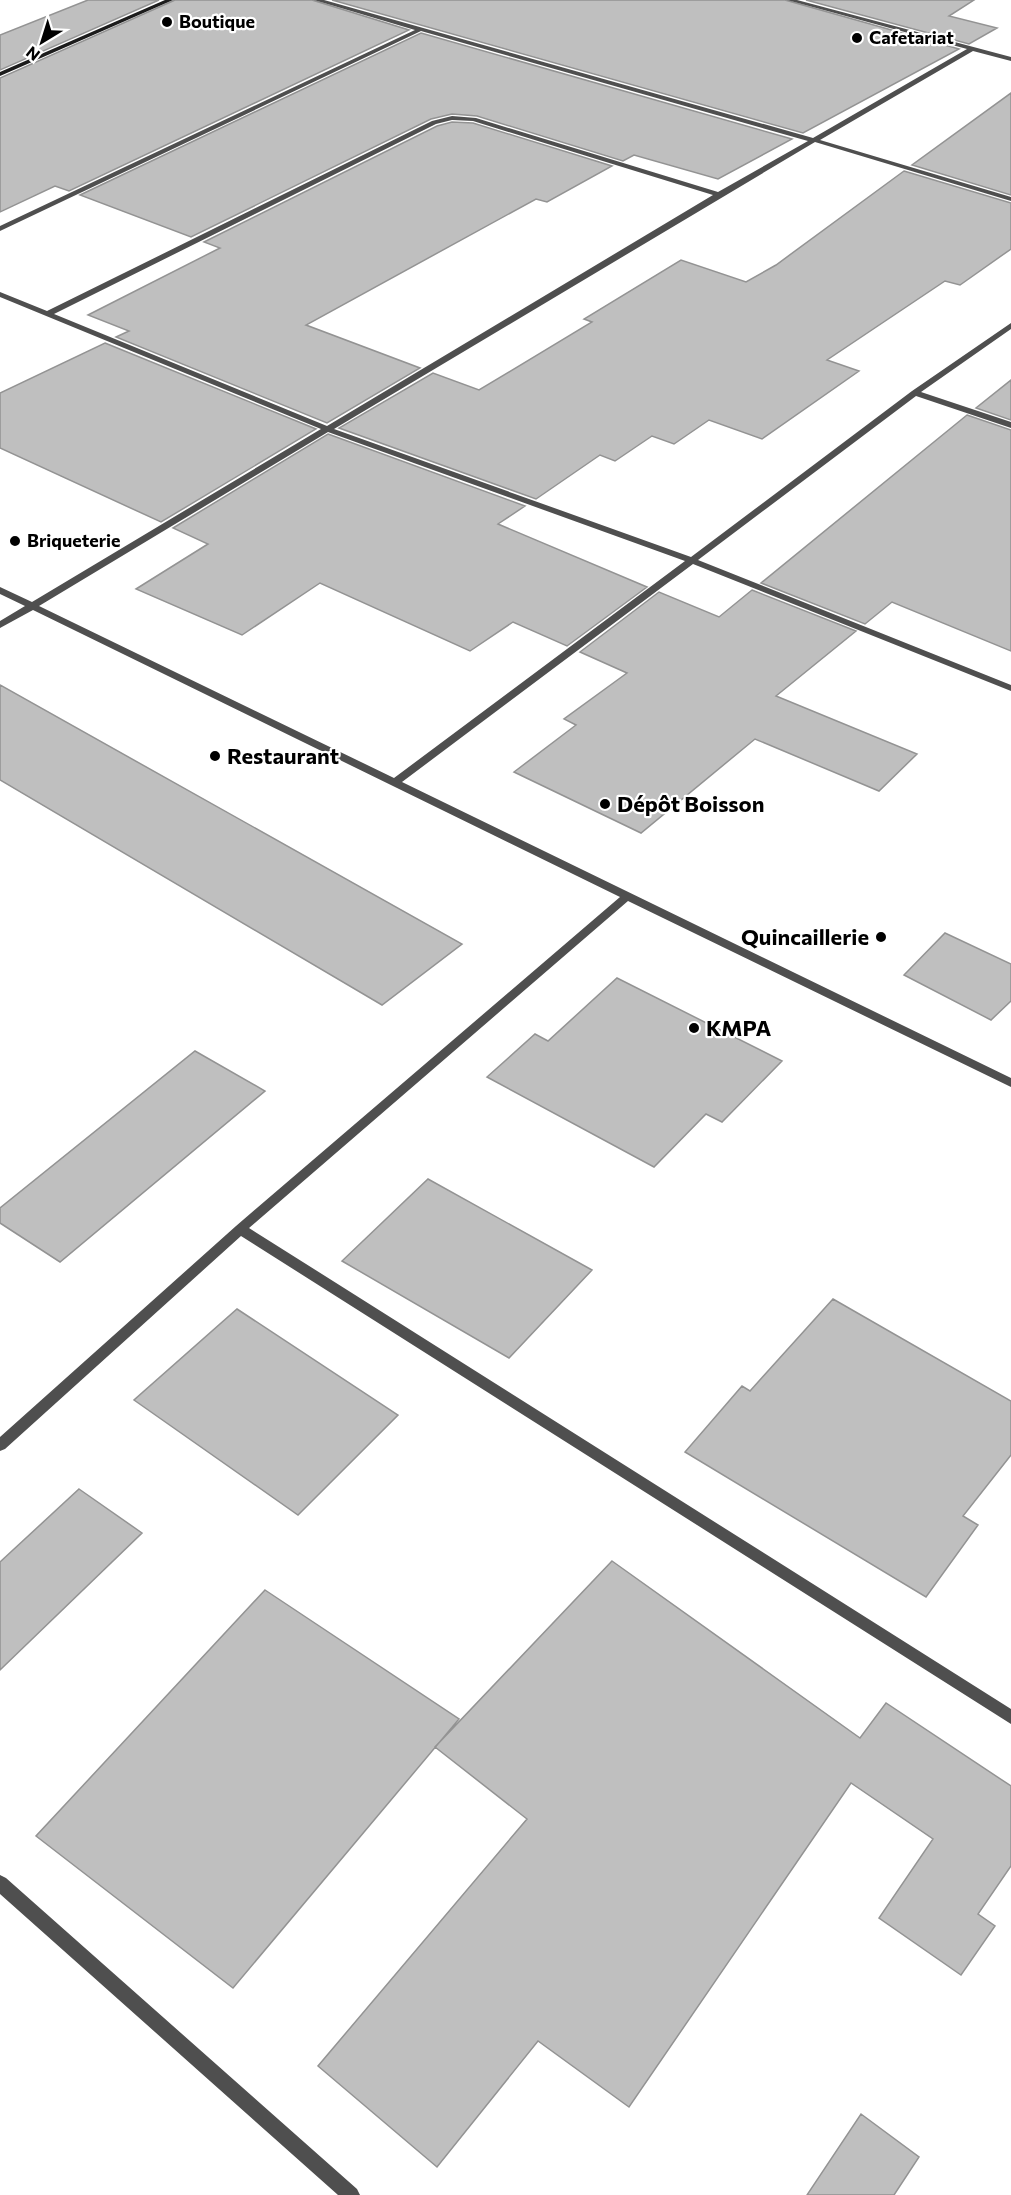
<svg xmlns="http://www.w3.org/2000/svg" width="1011" height="2195" font-family="Commissioner,sans-serif">
<rect width="100%" height="100%" fill="#fff"/>
<path fill="#bfbfbf" stroke="#939393" stroke-width="1.5" d="M88 0H159L0 70V35Z
M175 0H312L409 30 69 191 55 186 0 212V78Z
M332 0H785L959 49 803 133Z
M806 0H974L949 16 997 28 969 44Z
M421 33 792 139 718 179 634 155 623 161 477 116 452 114 431 119 191 237 80 195Z
M1011 93V195L912 165Z
M452 122 473 123 612 166 547 202 536 199 306 325 420 368 327 423 116 337 129 331 88 315 220 248 204 242 437 126Z
M904 171 1011 203V249L960 285 945 281 827 360 859 371 762 439 709 420 674 444 652 436 615 461 600 455 536 499 339 428 433 373 479 390 592 322 584 319 681 260 746 282 776 265Z
M105 343 316 429 161 522 0 448V393Z
M1011 380V420L976 408Z
M967 415 1011 430V651L892 602 865 624 761 583Z
M328 434 525 506 498 524 647 587 567 646 513 622 470 651 320 583 242 635 136 589 208 544 173 528Z
M752 590 856 631 776 696 917 754 879 791 755 739 641 833 514 772 576 725 564 719 627 673 580 652 659 592 719 617Z
M0 685 462 944 382 1005 0 780Z
M945 933 1011 964V1001L991 1020 904 975Z
M617 978 782 1061 722 1122 706 1114 654 1167 487 1077 535 1034 548 1041Z
M195 1051 265 1091 60 1262 0 1223V1208Z
M428 1179 592 1270 509 1358 342 1261Z
M833 1299 1011 1401V1455L963 1516 978 1525 926 1597 685 1452 742 1386 750 1391Z
M237 1309 398 1415 298 1515 134 1400Z
M79 1489 142 1533 0 1670V1562Z
M612 1561 860 1738 886 1703 1011 1786V1866L978 1914 995 1926 961 1975 879 1918 933 1839 851 1783 629 2107 538 2041 437 2167 318 2066 527 1819 435 1747Z
M265 1590 459 1719 233 1988 36 1836Z
M861 2114 919 2157 894 2195H807Z"/>
<g fill="none" stroke-linecap="round" stroke-linejoin="round">
<path fill="#4f4f4f" fill-rule="evenodd" d="M314 0H324L813 138 967 49 787 0H797L1011 57V61L973 51 820 140 1011 197V201L815 142 334 429 691 557 912 391 1011 323V329L921 392 1011 422V428L916 396 698 560 1011 685V691L693 564 402 782 1011 1078V1087L628 901 249 1228 1011 1709V1724L241 1236 5 1449 0 1451V1437L236 1226 620 897 33 610 0 628V621L25 606 0 594V587L32 602 321 429 0 297V292L47 311 432 121 452 116 476 118 718 192 808 141 421 31 0 231V226L415 30ZM452 120 473 121 713 195 327 426 54 314 436 124ZM328 432 685 561 394 778 39 606Z
M0 1875 6 1878 357 2189 360 2195H338L0 1894Z"/>
<path fill="#1c1c1c" fill-rule="evenodd" d="M165 0H173L0 76V72Z"/>
</g>
<g fill="#000" stroke="#fff" stroke-width="2">
<circle cx="167" cy="22" r="6"/>
<circle cx="857" cy="38" r="6"/>
<circle cx="15" cy="541" r="6"/>
<circle cx="215" cy="756" r="6"/>
<circle cx="605" cy="804" r="6"/>
<circle cx="881" cy="937" r="6"/>
<circle cx="694" cy="1028" r="6"/>
</g>
<g text-anchor="middle" stroke-width="4.5" stroke-linejoin="round" paint-order="stroke">
<g font-size="18" font-weight="bold" fill="#000" stroke="#fff" text-anchor="start">
<text x="179" y="28">Boutique</text>
<text x="869" y="44">Cafetariat</text>
<text x="27" y="547">Briqueterie</text>
</g>
<g font-size="22" font-weight="bold" fill="#000" stroke="#fff" text-anchor="start">
<text x="227" y="764">Restaurant</text>
<text x="617" y="812">Dépôt Boisson</text>
<text x="869" y="945" text-anchor="end">Quincaillerie</text>
<text x="706" y="1036">KMPA</text>
</g>
</g>
<g transform="translate(42 42) rotate(218)" stroke="#ffffff" stroke-width="4.5" paint-order="stroke">
<path d="M0-4.5L10 22L0 15L-10 22Z" fill="#000000"/>
<text y="-9" font-size="16" font-weight="bold" text-anchor="middle" fill="#000000">N</text>
</g>
</svg>
